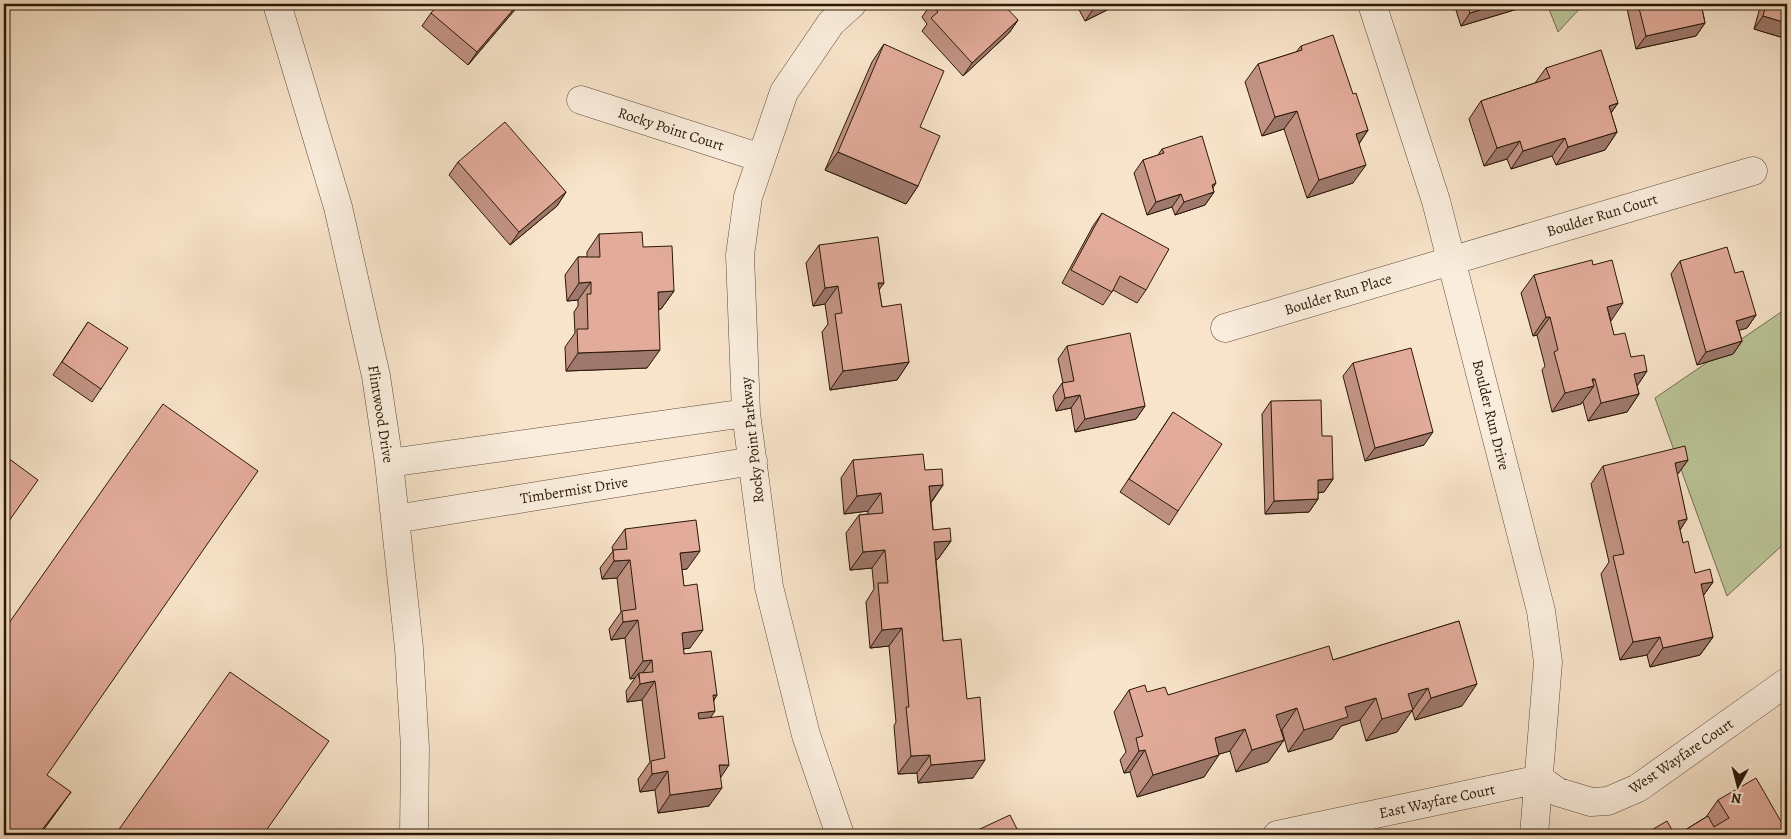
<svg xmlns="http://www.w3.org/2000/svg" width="1791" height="839" font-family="Alegreya,serif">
<rect width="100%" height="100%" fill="#f8e4ca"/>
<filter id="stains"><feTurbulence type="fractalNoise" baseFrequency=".004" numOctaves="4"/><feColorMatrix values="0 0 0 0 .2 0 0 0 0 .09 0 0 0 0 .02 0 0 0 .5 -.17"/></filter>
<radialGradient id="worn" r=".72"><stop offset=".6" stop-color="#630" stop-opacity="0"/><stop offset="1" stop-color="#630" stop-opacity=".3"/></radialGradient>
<path fill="#bbc598" stroke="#726e50" d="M1547 4H1584L1558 32Z
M1787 308V541L1727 596 1655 398Z"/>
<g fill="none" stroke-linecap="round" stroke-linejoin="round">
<g stroke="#5e4b38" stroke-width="29">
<path id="minor" d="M277 4 338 207 376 376 389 463 409 648 415 748 414 835
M1372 4 1436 201 1541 611 1548 662 1534 835
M581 100 761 158
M1225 328 1753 171
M389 463 746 413
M395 519 753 461
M840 835 806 735 769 587 746 413 740 255 748 197 784 92 831 23 852 4
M1277 835 1540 779 1558 792 1591 802 1608 801 1638 788 1787 682"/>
</g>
<use href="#minor" stroke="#faeddd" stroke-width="28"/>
</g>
<path fill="#c29384" stroke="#2a1807" d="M931 4 1018 20 1009 33 963 76 922 31 927 24 922 17Z
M1076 4H1119L1085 21Z
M1454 4H1534L1461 26Z
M1626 4H1701L1705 23 1696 36 1636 49Z
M1761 4H1787V39L1754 29Z
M517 7 468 65 422 26 431 13Z
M884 44 920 127 918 186 906 204 825 170 872 62Z
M1301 46 1353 94 1368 130 1359 144 1353 183 1307 198 1284 129 1262 136 1245 82 1258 64 1296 52Z
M1546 68 1618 103 1611 113 1617 132 1605 150 1556 165 1552 156 1511 169 1507 159 1484 166 1469 119 1481 101 1535 83Z
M1162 149 1213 188 1214 192 1205 205 1175 215 1172 207 1147 215 1134 173 1143 160 1158 155Z
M458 162 566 192 557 206 510 245 449 175Z
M1102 213 1146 290 1137 303 1113 290 1103 305 1062 283 1093 226Z
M599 234 643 247 674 291 661 309H658L647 368 566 371 565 347 575 333 574 312 578 306V300L567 301 565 275 578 257H587V252Z
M819 245 884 283 879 289 882 307 909 362 897 380 830 390 822 332 828 324 825 304 813 306 806 263Z
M1787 251V259L1784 255Z
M1680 261 1735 273 1756 315 1747 328 1739 330 1742 341 1733 354 1697 365 1671 274Z
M1593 265 1614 335 1631 357 1647 371 1637 386 1639 394 1627 412 1588 421 1583 402 1581 404 1552 412 1542 370 1545 366 1537 335 1533 336 1521 293 1534 275Z
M88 322 101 389 92 402 53 375Z
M1067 346 1145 406 1136 419 1075 432 1071 408 1056 411 1053 396 1062 383H1063L1058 359Z
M1353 363 1424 445 1365 461 1343 376Z
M1271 401 1322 436 1333 479 1324 492 1318 493V499L1309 512 1265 514 1262 414Z
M1173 412 1178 511 1169 525 1120 492Z
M853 460 925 470 943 485 931 503 933 530 951 541 938 559H936L943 641 973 778 918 783 917 773 898 774 894 726 896 722 889 646 870 648 866 602 874 589 872 568 850 570 846 533 859 515 868 514V511L844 514 841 478Z
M1688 460 1677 475 1687 519 1680 530 1683 543 1695 573 1713 582 1703 596 1713 637 1700 655 1650 667 1647 655 1620 660 1601 574 1609 562 1591 484 1603 466Z
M625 529 687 569H682L690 648 683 649 684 654 717 695 714 700 710 718 720 777 709 806 658 813 655 790 640 792 638 779 650 762 642 700 627 702 626 691 635 678 630 679 625 638 611 640 609 629 621 612 617 578 602 579 600 568 613 551 612 547Z
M1459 621 1462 706 1415 720 1412 710 1397 732 1366 741 1360 720 1341 726 1332 739 1288 752 1282 730 1281 731 1284 740 1268 762 1236 772 1230 751 1219 754 1204 777 1137 797 1130 772 1124 773 1120 760 1126 752 1114 712 1129 690 1168 695 1333 660Z
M1718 800 1787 832 1677 835 1706 817Z"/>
<path fill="#9e786c" stroke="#2a1807" d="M518 4H520L468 65 477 52Z
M595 4H616L592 8Z
M1102 4H1119L1085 21 1094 8Z
M1499 4H1534L1461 26 1470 13Z
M1763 16 1787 23V39L1754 29Z
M1018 20 1009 33 963 76 972 63Z
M1705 23 1696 36 1636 49 1646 36Z
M1618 103 1605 121 1609 106Z
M1297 111 1284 129 1262 136 1275 117Z
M1368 130 1356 148V134Z
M1617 132 1605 150 1556 165 1568 147Z
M1565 138 1552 156 1511 169 1523 151Z
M1520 141 1507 159 1484 166 1497 148Z
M838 152 918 186 906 204 825 170Z
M1366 165 1353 183 1307 198 1319 180Z
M1216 183 1209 194 1214 192 1205 205 1175 215 1184 202 1212 185Z
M566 192 557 206 510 245 519 232Z
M1181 194 1172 207 1147 215 1156 202Z
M591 282 578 300 567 301 579 283Z
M878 283H884L871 301Z
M838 286 825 304 813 306 825 288Z
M674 291 661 309 645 310 658 292Z
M1623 303 1611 321 1607 307Z
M1756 315 1747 328 1727 334 1736 321Z
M1546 317H1550L1537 335 1533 336Z
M1742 341 1733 354 1697 365 1706 352Z
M660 350 647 368 566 371 578 353Z
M909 362 897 380 830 390 843 371Z
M1647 371 1635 389 1634 374Z
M1592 379H1595L1588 388 1594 386 1581 404 1552 412 1565 393Z
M1639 394 1627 412 1588 421 1601 403Z
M1080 395 1071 408 1056 411 1065 398Z
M1145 406 1136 419 1075 432 1085 419Z
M1433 432 1424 445 1365 461 1375 448Z
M1688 460 1675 478V463Z
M1333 479 1324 492 1308 493 1318 480Z
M943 485 930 503 929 486Z
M881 493 868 511 844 514 857 496Z
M1318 499 1309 512 1265 514 1274 501Z
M1687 519 1675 537 1678 521Z
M951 541 938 559 922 560 934 542Z
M885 550 872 568 850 570 863 552Z
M700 551 687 569 667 571 680 553Z
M630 560 617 578 602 579 614 561Z
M1713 582 1700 600 1701 584Z
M638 620 625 638 611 640 623 622Z
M902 628 889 646 870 648 882 630Z
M703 630 690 648 669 651 682 633Z
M1660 637 1647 655 1620 660 1633 642Z
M1713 637 1700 655 1650 667 1663 648Z
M652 660 639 678V673L635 678 630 679 643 661Z
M655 681 642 700 627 702 640 684Z
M1477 684 1462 706 1415 720 1431 698Z
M1428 688 1397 732 1366 741 1382 719 1408 694Z
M713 695H717L706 712 715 711 703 729 685 731 698 713Z
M1376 698 1360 720 1341 726 1332 739 1288 752 1304 730 1345 707Z
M1297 708 1282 730 1261 737 1276 715Z
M1245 729 1230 751 1199 760 1215 738Z
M1284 740 1268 762 1236 772 1252 750Z
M1145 750 1130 772 1124 773 1139 751Z
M930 755 917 773 898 774 911 756Z
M1219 755 1204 777 1137 797 1153 775Z
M985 760 973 778 918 783 931 765Z
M719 765H729L717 783Z
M668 771 655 790 640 792 652 774Z
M722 788 709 806 658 813 670 795Z
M71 792 40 835H38Z"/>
<path fill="#e2ab9a" stroke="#2a1807" d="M439 4H518L477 52 431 13Z
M931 4H1003L1018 20 972 63 931 18 938 12Z
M1092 4H1102L1094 8Z
M1467 4H1499L1470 13Z
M1638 4H1701L1705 23 1646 36Z
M1766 4H1787V23L1763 16Z
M1333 35 1353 94 1356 93 1368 130 1356 134 1366 165 1319 180 1297 111 1275 117 1258 64 1302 50 1301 46Z
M884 44 944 71 920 127 940 136 918 186 838 152Z
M1601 50 1618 103 1609 106 1617 132 1568 147 1565 138 1523 151 1520 141 1497 148 1481 101 1550 78 1546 68Z
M505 122 566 192 519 232 458 162Z
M1202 136 1216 183 1212 185 1214 192 1184 202 1181 194 1156 202 1143 160 1164 153 1162 149Z
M1102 213 1169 249 1146 290 1120 276 1112 292 1071 270Z
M642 232 643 247 672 246 674 291 658 292 660 350 578 353 577 329H588L587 294H591V282L579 283 578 257H600L599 234Z
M878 237 884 283H878L882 307 901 304 909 362 843 371 835 314 842 313 838 286 825 288 819 245Z
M1727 247 1735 273 1743 271 1756 315 1736 321 1742 341 1706 352 1680 261Z
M1592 260 1593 265 1612 260 1623 303 1607 307 1614 335 1625 333 1631 357 1644 355 1647 371 1634 374 1639 394 1601 403 1595 379H1592L1594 386 1565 393 1554 352 1558 350 1550 317H1546L1534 275Z
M88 322 128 348 101 389 62 362Z
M1130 333 1145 406 1085 419 1080 395 1065 398 1062 383 1074 381 1067 346Z
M1411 348 1433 432 1375 448 1353 363Z
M1321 400 1322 436H1332L1333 479 1318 480V499L1274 501 1271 401Z
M163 404 258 471 47 775 71 792 38 835H4V630Z
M1173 412 1222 444 1178 511 1129 479Z
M1685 446 1688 460 1675 463 1687 519 1678 521 1683 543 1688 541 1695 573 1710 569 1713 582 1701 584 1713 637 1663 648 1660 637 1633 642 1613 556 1624 554 1603 466Z
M923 454 925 470 942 469 943 485 929 486 933 530 950 528 951 541 934 542 943 641 961 639 967 699 980 697 985 760 931 765 930 755 911 756 906 707H909L902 628 882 630 878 583H888L885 550 863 552 859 515 883 513 881 493 857 496 853 460Z
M4 455 38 480 4 528Z
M696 520 700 551 680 553 684 586 697 584 703 630 682 633 684 654 711 651 717 695H713L715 711 698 713 699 719 723 716 729 765H719L722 788 670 795 668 771 652 774 651 761 665 758 655 681 640 684 639 673 653 672 652 660 643 661 638 620 623 622 622 611 636 609 630 560 614 561 613 550 627 549 625 529Z
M1459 621 1477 684 1431 698 1428 688 1408 694 1413 710 1382 719 1376 698 1345 707 1348 717 1304 730 1297 708 1276 715 1284 740 1252 750 1245 729 1215 738 1219 755 1153 775 1145 750 1139 751 1136 738 1143 736 1129 690 1145 685 1147 692 1165 687 1168 695 1329 646 1333 660Z
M230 672 329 741 263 835H115Z
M1756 778 1787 832V835H1677L1708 816 1714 827 1729 818 1718 800Z
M1010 815 1020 835H967Z
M1667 821 1675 835H1643Z
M1036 832 1037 835H1029Z
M1638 832 1640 835H1633Z"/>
<g text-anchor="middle" stroke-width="5" stroke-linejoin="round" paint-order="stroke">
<g font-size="15" fill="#2a1807" stroke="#faeddd">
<text transform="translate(671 129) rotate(18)" y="5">Rocky Point Court</text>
<text transform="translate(1602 215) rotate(-17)" y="5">Boulder Run Court</text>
<text transform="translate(1338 294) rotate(-17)" y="5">Boulder Run Place</text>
<text transform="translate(381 414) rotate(81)" y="5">Flintwood Drive</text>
<text transform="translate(1491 415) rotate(76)" y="5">Boulder Run Drive</text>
<text transform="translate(752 440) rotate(-96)" y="5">Rocky Point Parkway</text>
<text transform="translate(574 490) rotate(-9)" y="5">Timbermist Drive</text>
<text transform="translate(1681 756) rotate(-34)" y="5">West Wayfare Court</text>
<text transform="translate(1437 801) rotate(-12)" y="5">East Wayfare Court</text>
</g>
</g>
<rect width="1791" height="839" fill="none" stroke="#f8e4ca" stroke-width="20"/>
<rect x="5" y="5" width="1781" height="829" fill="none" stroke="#2a1807" stroke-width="2.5"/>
<rect x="10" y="10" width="1771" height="819" fill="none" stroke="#2a1807"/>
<g transform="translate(1738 786) rotate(187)" stroke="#faeddd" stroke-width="4" paint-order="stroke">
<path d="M0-4L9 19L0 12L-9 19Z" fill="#2a1807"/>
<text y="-8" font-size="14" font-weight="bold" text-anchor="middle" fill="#2a1807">N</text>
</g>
<rect width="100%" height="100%" filter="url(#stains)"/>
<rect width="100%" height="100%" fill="url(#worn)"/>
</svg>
